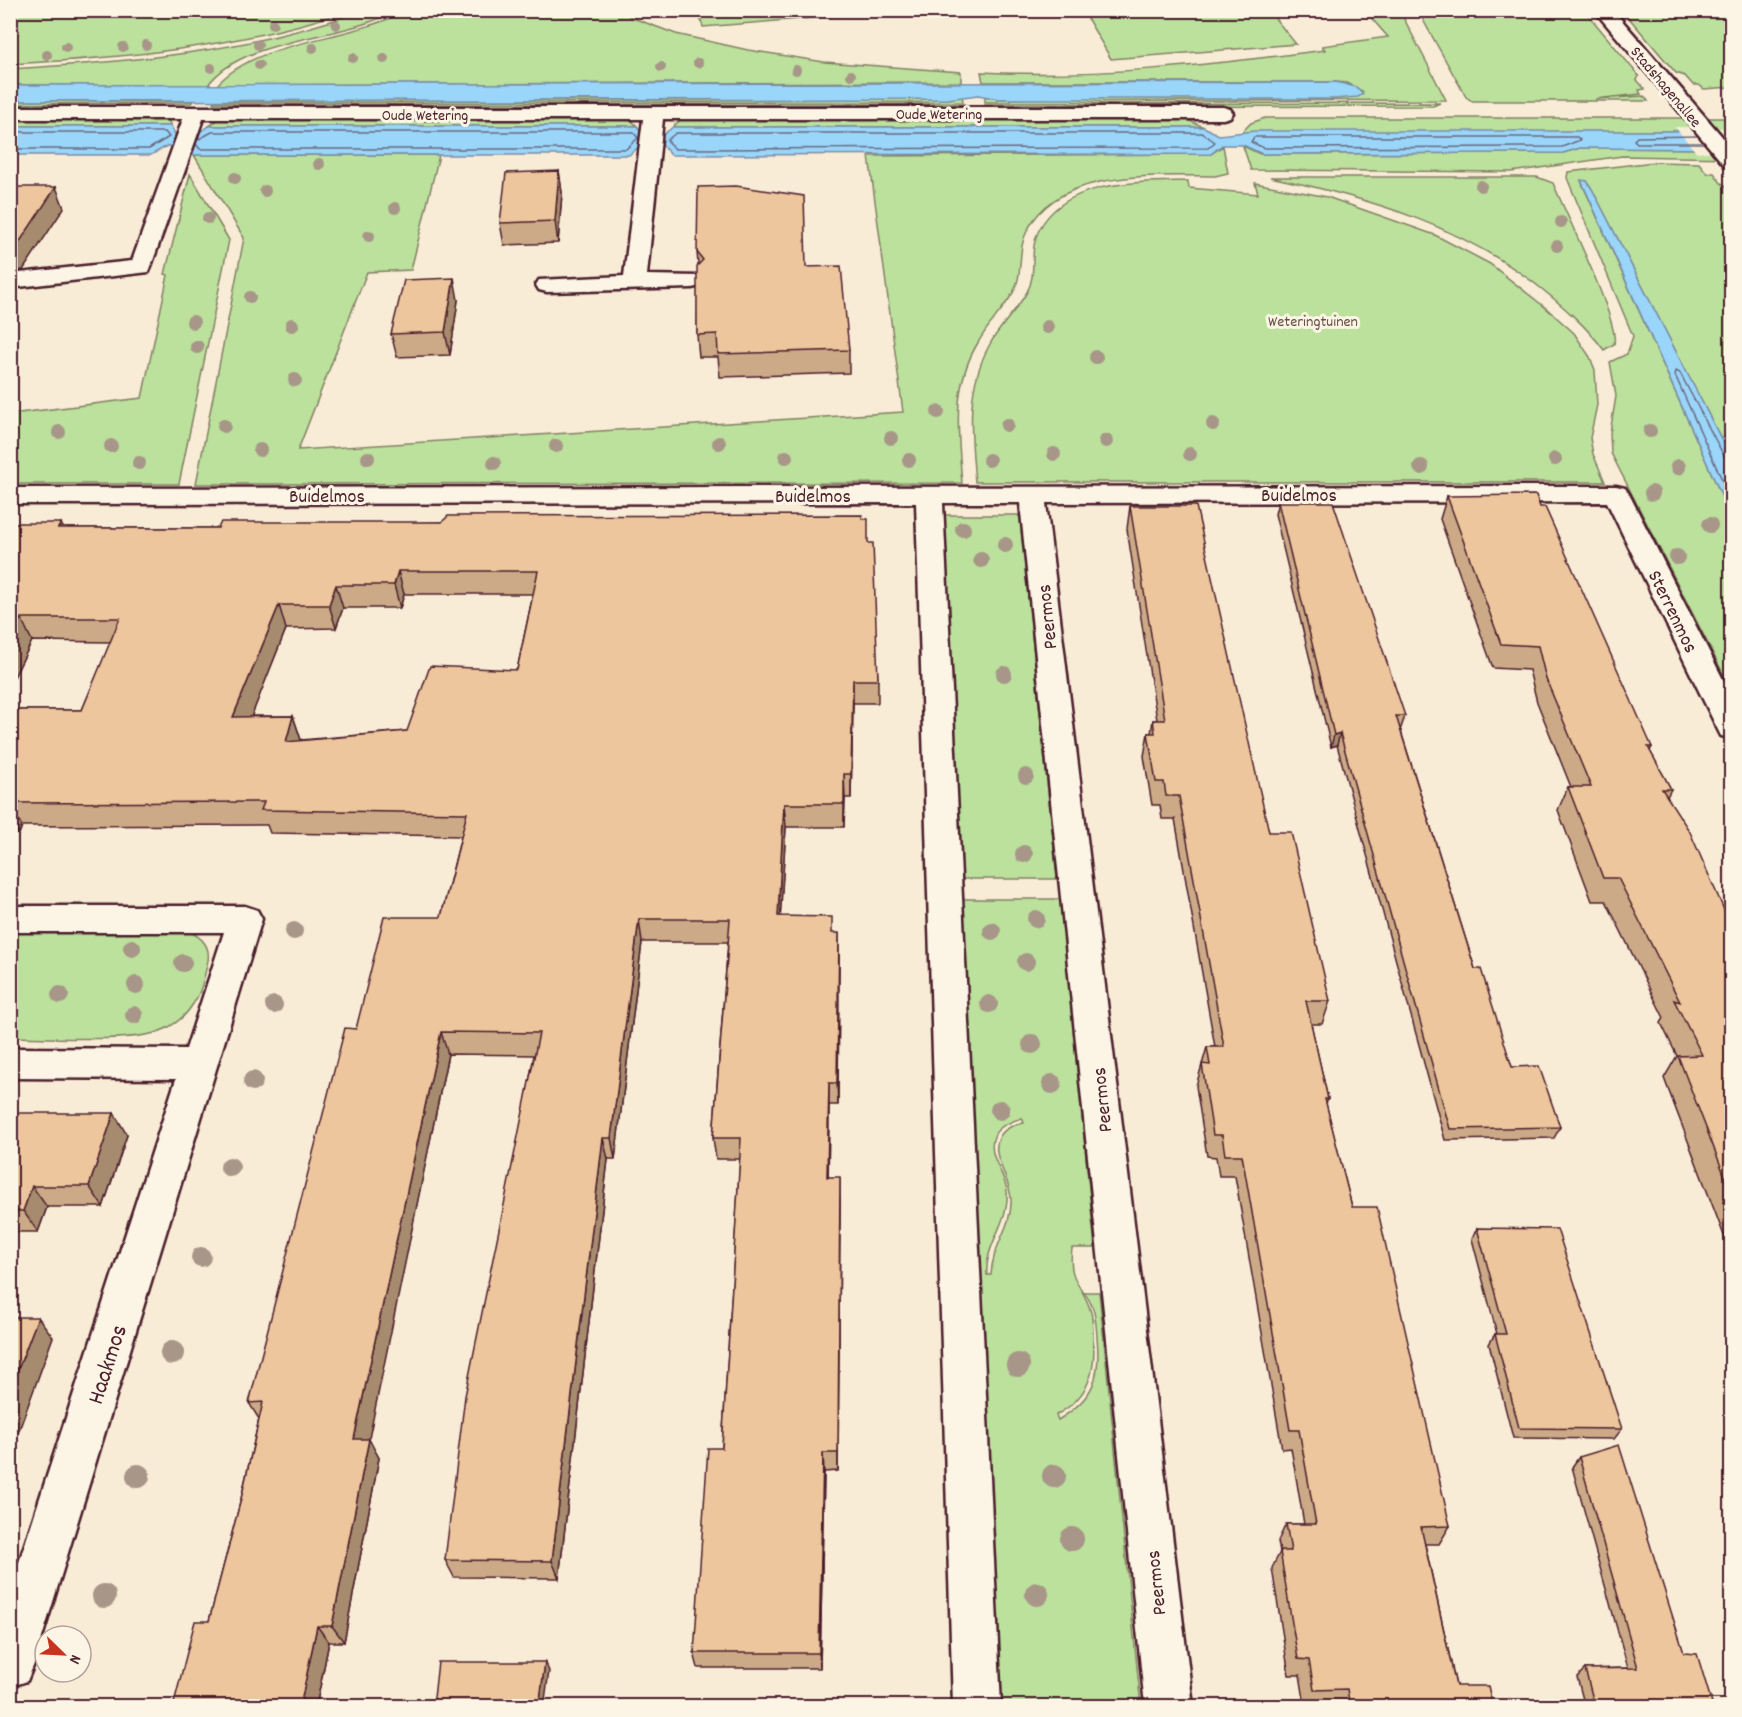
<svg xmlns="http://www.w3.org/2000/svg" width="1742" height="1717" font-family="Dekko,sans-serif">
<rect width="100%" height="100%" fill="#f9ecd7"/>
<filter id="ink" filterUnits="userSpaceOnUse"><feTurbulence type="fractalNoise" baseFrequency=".0167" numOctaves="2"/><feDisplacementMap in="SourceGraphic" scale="12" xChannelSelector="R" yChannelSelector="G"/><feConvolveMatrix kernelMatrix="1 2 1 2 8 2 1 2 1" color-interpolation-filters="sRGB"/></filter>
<g filter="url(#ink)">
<path fill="#bbe19c" stroke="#828064" stroke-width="1.5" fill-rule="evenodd" d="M407 10 621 11 633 18 676 34 748 50 824 62 961 72V82L217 85C259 38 350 42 407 10Z
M10 11 11 10 347 11C239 47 124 58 11 64Z
M361 11H395C342 41 244 36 208 85H11L10 69C129 62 249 52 361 11Z
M872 11 873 13 703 27 698 11Z
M1083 11H1269L1296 44 1111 59Z
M1365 11H1400L1446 100 985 102V96L999 99 1362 91 1347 83 1336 82H983L981 72C1097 78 1210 65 1325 50L1322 46 1388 37Z
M1418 11H1585L1639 76 1637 80 1645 89 1639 90 1641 94 1595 99 1644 96 1648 101H1472L1466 97Z
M1623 11H1731V87L1704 89 1699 85H1693L1685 76 1676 73Z
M962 96 963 102 213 103 214 101 948 99Z
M10 101H193L191 103 11 104Z
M1440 103 1433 106 986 107 985 104Z
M964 104V107L211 108 213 105Z
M1265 118H1732L1731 131 1241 133 1251 123Z
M630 119 637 126H209L218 120Z
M681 119H1185L1204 127H673Z
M10 120H168L171 126H11Z
M1223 146 1228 173 1215 176C1157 176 1058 168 1027 231 1016 252 1025 275 1011 296 1001 312 988 325 979 341 951 386 958 432 962 483L196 484 244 238 194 155H439L411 270 367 272 298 450 903 412 869 156 1211 154Z
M1243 146 1260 154 1563 153 1580 148 1731 149 1732 158 1622 156 1511 172 1251 170Z
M1654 162 1699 163 1707 173H1714L1721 183 1731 189V458L1592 189 1587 181H1581L1731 517V689L1611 453 1610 433 1616 396 1610 362 1627 354 1633 336 1567 178 1568 172Z
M190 174 229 240 179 484H11V414L142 398 168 275 165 274Z
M1270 177H1537L1553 183C1564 210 1620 322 1614 344L1604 350C1586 326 1565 308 1542 289 1461 225 1369 198 1270 177Z
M1188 181 1189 188 1258 194 1255 183 1327 197 1435 235 1490 264 1546 308 1574 333 1590 357 1595 370 1597 405 1590 438 1593 454 1605 482H975C971 434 965 389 990 344 1000 326 1016 311 1027 292 1038 273 1028 250 1039 230 1065 179 1140 182 1188 181Z
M944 515H1018L1020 518 1057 879H959Z
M960 899H1060L1095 1248H1072C1068 1283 1081 1281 1090 1309 1093 1317 1093 1328 1093 1337 1097 1372 1088 1398 1056 1415L1058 1420C1094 1398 1101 1378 1097 1337 1096 1320 1095 1306 1084 1292H1099L1141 1706H1001ZM1022 1118 1024 1123C1011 1125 999 1130 997 1145 994 1160 1012 1182 1011 1203 1011 1228 992 1246 991 1275H987C984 1245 1010 1222 1007 1191 1005 1172 985 1154 995 1134 1000 1125 1013 1121 1022 1118Z
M10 930 186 931C203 936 212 948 207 965 204 978 201 993 193 1004 185 1017 172 1027 158 1032 125 1043 48 1037 11 1037Z"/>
<path fill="#9ad6fa" stroke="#7a8da7" stroke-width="1.5" d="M1336 82 1356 87 1363 94 1358 97 1334 99H999L978 95 948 99 10 101 11 85Z
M11 126H171L175 134H196L209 126H637L643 134H664L673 127H1204L1219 135 1254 131H1732L1731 149 1580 148 1563 153 1262 154 1243 145H1222L1211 154 671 155 663 146H640L629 155H194L190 146H167L151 155H11Z
M1581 180 1587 181 1592 189 1731 458V517Z"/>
<path fill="#f9ecd7" d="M1675 127 1732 128V152H1696Z"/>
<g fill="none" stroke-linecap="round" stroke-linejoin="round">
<path stroke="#6a687e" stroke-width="1.5" d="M10 132H165L169 137 149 149H10
M676 133H1202L1215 142 1208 148 675 149 667 140Z
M1698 136 1637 137 1634 140 1637 143H1704
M1254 137H1577L1580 140 1562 147 1264 148 1251 142Z
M196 144 200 149H626L638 138 633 132H212L197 140
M1732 460 1724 456 1680 373 1676 371 1675 375 1732 502"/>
<g stroke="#4a1f2b" stroke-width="5">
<path id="minor" d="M10 107H1223L1230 109 1233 113 1230 117 1223 119H663L647 275 700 276 703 281 700 286 692 288 547 292 539 290 536 285 539 280 624 276 643 119H203L149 272 10 288V274L132 261 183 119H10Z
M1616 486 1625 488 1629 494 1732 697V738L1721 736 1717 728 1607 502 1046 503 1193 1706H1145L1020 503H943L1001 1706H953L916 503 10 504V488Z
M10 906H245L257 910 262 919 34 1664 27 1681 10 1687V1590L176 1079 10 1078V1048L186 1049 224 932H10Z"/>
</g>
<g stroke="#4a1f2b" stroke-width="5">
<path id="major" d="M1594 10H1613L1732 148V168L1725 166Z"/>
</g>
<use href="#minor" fill="#fcf5e5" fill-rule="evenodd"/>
<use href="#major" fill="#fcf5e5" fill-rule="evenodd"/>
</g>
<g fill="#a89688">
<circle cx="273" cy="24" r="5"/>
<circle cx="336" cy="25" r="5"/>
<circle cx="146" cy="45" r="5"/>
<circle cx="258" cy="45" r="5"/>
<circle cx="66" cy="47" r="5"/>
<circle cx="123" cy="47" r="5"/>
<circle cx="313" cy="48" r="5"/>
<circle cx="47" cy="55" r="5"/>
<circle cx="353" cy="58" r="5"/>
<circle cx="384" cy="59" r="5"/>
<circle cx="698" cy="63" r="5"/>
<circle cx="259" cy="65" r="5"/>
<circle cx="661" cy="67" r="5"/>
<circle cx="211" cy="68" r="5"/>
<circle cx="796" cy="70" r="5"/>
<circle cx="851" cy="75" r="5"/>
<circle cx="319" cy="164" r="6"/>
<circle cx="235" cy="178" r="6"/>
<circle cx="1481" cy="186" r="6"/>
<circle cx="265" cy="191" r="6"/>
<circle cx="395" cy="208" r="6"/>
<circle cx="208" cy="218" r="6"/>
<circle cx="1561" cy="222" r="6"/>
<circle cx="369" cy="236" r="6"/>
<circle cx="1557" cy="246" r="6"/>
<circle cx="250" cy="297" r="6"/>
<circle cx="193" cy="322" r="7"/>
<circle cx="292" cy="325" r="7"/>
<circle cx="1047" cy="327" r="7"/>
<circle cx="197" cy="347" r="7"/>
<circle cx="1096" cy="357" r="7"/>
<circle cx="295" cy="380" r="7"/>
<circle cx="938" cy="412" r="7"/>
<circle cx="1213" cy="424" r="7"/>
<circle cx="1007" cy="425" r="7"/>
<circle cx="224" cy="426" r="7"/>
<circle cx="1650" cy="431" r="7"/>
<circle cx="59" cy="432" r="7"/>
<circle cx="891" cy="438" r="7"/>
<circle cx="1106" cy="441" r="7"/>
<circle cx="719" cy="443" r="7"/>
<circle cx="111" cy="446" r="7"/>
<circle cx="556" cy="446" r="7"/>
<circle cx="260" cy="450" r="7"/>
<circle cx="1054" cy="454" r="7"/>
<circle cx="1190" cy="454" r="7"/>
<circle cx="786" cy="457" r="7"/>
<circle cx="368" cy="458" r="7"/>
<circle cx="1555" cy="459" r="7"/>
<circle cx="909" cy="460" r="7"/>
<circle cx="989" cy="460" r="7"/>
<circle cx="139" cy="463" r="7"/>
<circle cx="494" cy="463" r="7"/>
<circle cx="1421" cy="467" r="8"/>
<circle cx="1678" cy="467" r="8"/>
<circle cx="1652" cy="493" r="8"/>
<circle cx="1710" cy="525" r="8"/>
<circle cx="963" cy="529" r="8"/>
<circle cx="1005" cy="545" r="8"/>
<circle cx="1677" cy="557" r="8"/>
<circle cx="981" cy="560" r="8"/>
<circle cx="1004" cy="674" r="8"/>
<circle cx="1026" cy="776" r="8"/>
<circle cx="1024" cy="854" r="9"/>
<circle cx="1036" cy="919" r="9"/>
<circle cx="294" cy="931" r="9"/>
<circle cx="992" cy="931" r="9"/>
<circle cx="132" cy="948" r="9"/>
<circle cx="1026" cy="962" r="9"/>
<circle cx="183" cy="963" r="9"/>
<circle cx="136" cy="985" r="9"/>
<circle cx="60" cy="995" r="9"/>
<circle cx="989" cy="1004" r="9"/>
<circle cx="274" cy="1005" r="9"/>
<circle cx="134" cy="1015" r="9"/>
<circle cx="1032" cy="1044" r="10"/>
<circle cx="253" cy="1081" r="10"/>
<circle cx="1052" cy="1084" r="10"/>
<circle cx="1000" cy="1110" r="10"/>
<circle cx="230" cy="1167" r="10"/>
<circle cx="201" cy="1257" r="10"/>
<circle cx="172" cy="1353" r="12"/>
<circle cx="1018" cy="1365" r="12"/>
<circle cx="138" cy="1476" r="12"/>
<circle cx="1054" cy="1476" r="12"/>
<circle cx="1072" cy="1539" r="12"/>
<circle cx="1037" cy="1594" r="12"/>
<circle cx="104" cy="1596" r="12"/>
</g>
<path fill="#ccaa87" stroke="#4a1f2b" stroke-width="1.5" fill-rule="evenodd" d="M559 171 562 193 558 243 504 245 500 223Z
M697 252 806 267 849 350V373L720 377 718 357H699L697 335 698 265Z
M458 300 450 355 397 357 391 334Z
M1447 496 1652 747 1650 751 1671 789 1667 797 1731 926V1254L1664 1078 1677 1056 1661 1023 1664 1018 1606 901H1592L1558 810 1568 787H1571L1537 702 1529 670 1493 668 1440 519Z
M1278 502 1405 716 1401 728H1400L1475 969 1512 1067 1560 1127 1554 1138 1445 1140 1337 745 1331 747 1275 514Z
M1130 506 1269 832 1330 1001 1322 1024H1311L1328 1099 1326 1104 1352 1207 1450 1526 1439 1544H1425L1456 1686 1493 1707H1337L1336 1704 1305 1705 1300 1675H1289L1272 1568 1280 1552 1278 1541 1286 1524H1304L1291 1448 1282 1449 1235 1176H1219L1216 1157 1207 1156 1196 1086 1207 1047H1215L1175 819H1162L1160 805H1152L1144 756 1148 733H1151L1153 720H1157L1127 529Z
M862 519 868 543 878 680V703H853L851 798H845L844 827H786L780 916 832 933 839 955 838 1105H829L828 1177 840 1198 838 1471 824 1472 820 1668H698L694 1653 722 1448 740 1159H716L713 1138 728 942H642L615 1159H608L559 1578 454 1577 445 1560 534 1055 448 1054 368 1439 379 1458 344 1642H329L316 1707H173L209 1621 241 1499 259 1419 249 1403 356 1029 441 917 461 836 270 833 267 825 22 826 19 834H10V710H82L111 642 32 641 10 685V523L64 528H218L442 522ZM404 594H533L517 670 407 731 301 740 293 716H251L286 629 336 628 343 608H400Z
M10 1113 127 1135 103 1207H47L38 1232H10Z
M1477 1228 1622 1429 1614 1439 1513 1438 1489 1344 1495 1334H1497L1472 1239Z
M1579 1457 1684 1653 1713 1707H1585L1577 1677 1585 1669 1628 1668 1572 1467Z"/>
<path fill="#a68b6e" stroke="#4a1f2b" stroke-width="1.5" d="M559 171 562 193 558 243 555 221Z
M56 187 64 208 23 270 10 272V250Z
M454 278 458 300 450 355 445 332Z
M61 523 72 546 58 528Z
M398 571 404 594 400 608 394 585Z
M336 585 343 608 336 628 329 605Z
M279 605 286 629 242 740 233 717Z
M21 618 32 641 10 685V638Z
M853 680V703L851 798V774Z
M293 716 301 740 294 765 286 742Z
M1340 733 1337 745 1331 747 1334 735Z
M844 774 845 798 844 827Z
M784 804 786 827 779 939 778 916Z
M10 805 22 826 19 834 10 819Z
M639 919 642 942 615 1159 611 1138Z
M839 933V955L838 1105 837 1083Z
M441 1032 448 1054 365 1458 354 1439Z
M829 1083V1105L828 1198 827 1177Z
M114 1113 127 1135 103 1207 89 1186Z
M603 1138 608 1159 559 1578 552 1561Z
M840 1177V1198L838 1471V1453Z
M32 1186 47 1207 38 1232 23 1211Z
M38 1317 53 1337 10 1455V1390Z
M369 1439 379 1458 344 1642 332 1626Z
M823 1453 824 1472 820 1668 819 1653Z
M317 1626 329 1642 316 1707H300Z
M545 1662 549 1671 544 1707H539Z"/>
<path fill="#edc69d" stroke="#4a1f2b" stroke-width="1.5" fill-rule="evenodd" d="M559 171 555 221 500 223 506 173Z
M736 186 804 196 806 267 841 266 849 350 718 354 717 334 697 335V266L703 260 697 252 698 187Z
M10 187H56L15 249 10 250Z
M454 278 445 332 391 334 404 280Z
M1536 495 1540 507H1545L1652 747H1648L1671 789H1662L1690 832 1731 926V1192L1678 1056 1702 1055 1674 1000 1680 1002 1618 878H1603L1568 787H1591L1546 679 1538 646 1501 644 1447 496Z
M1278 502H1333L1405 716H1396L1475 969H1481L1512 1067 1539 1066 1560 1127 1450 1129 1340 733 1334 735Z
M1130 506H1196L1269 832H1291L1330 1001H1306L1328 1099H1325L1352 1207H1377L1450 1526 1421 1527 1456 1686H1488L1493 1707H1350L1347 1689 1314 1690 1309 1660 1298 1659 1280 1551H1291L1286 1524H1316L1299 1430H1290L1242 1155H1225L1222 1135H1213L1202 1064 1210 1065 1207 1047H1224L1179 796H1166L1164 782H1156L1148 733H1155L1153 720H1165Z
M862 515V519H868V543H873L878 680H853L851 774H844V804H784L778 916 832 917V933H839L837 1083H829L827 1177H840L838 1453H823L819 1653H694L708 1448H722L741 1138H713L730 919H639L611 1138H603L552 1561 445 1560 465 1396 539 1033 441 1032 354 1439H369L332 1626H317L300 1707H173L195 1621H209L241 1499 263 1402 249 1403 345 1028 356 1029 384 917H441L467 813 261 810 264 802 10 803V710H82L120 618H21L10 638V523H61L58 528H218L221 522H442L448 516ZM398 571H538L517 670 430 666 407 731 286 742 293 716 233 717 279 605H329L336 585H394Z
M10 1113H114L89 1186H32L23 1211H10Z
M1477 1228 1557 1229 1622 1429 1519 1428 1495 1334H1506Z
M10 1317H38L10 1390Z
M1619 1445 1684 1653 1697 1654 1713 1707H1595L1585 1669 1638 1668 1579 1457Z
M438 1662H545L539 1707H433Z"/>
</g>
<g text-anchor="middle" stroke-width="6" stroke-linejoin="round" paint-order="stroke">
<g font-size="16" fill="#4a1f2b" stroke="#fcf5e5">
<text transform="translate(1667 86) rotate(50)" y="6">Stadshagenallee</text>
<text x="939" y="119">Oude Wetering</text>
<text x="425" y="120">Oude Wetering</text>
</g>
<g font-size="16" fill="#665047" stroke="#fcf5e5">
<text x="1313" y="326">Weteringtuinen</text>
</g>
<g font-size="20" fill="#4a1f2b" stroke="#fcf5e5">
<text x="1299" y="501">Buidelmos</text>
<text x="327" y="502">Buidelmos</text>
<text x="813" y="502">Buidelmos</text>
<text transform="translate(1674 611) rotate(64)" y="7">Sterrenmos</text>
<text transform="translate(1046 617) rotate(-96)" y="7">Peermos</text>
<text transform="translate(1101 1100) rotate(-96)" y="7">Peermos</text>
<text transform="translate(1155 1583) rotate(-96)" y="7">Peermos</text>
</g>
<g font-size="24" fill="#4a1f2b" stroke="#fcf5e5">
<text transform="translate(106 1364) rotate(-72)" y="8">Haakmos</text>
</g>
</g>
<rect width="1742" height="1717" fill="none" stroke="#fcf5e5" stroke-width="36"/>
<rect x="18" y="18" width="1706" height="1681" fill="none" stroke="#4a1f2b" stroke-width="2" filter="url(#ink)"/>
<g transform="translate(63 1654) rotate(114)"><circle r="28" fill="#fcf5e5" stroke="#b59f9b" stroke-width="1.5"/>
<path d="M0-4.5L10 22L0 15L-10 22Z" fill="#c8321e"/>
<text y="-9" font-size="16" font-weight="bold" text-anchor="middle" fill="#4a1f2b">N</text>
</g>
</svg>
